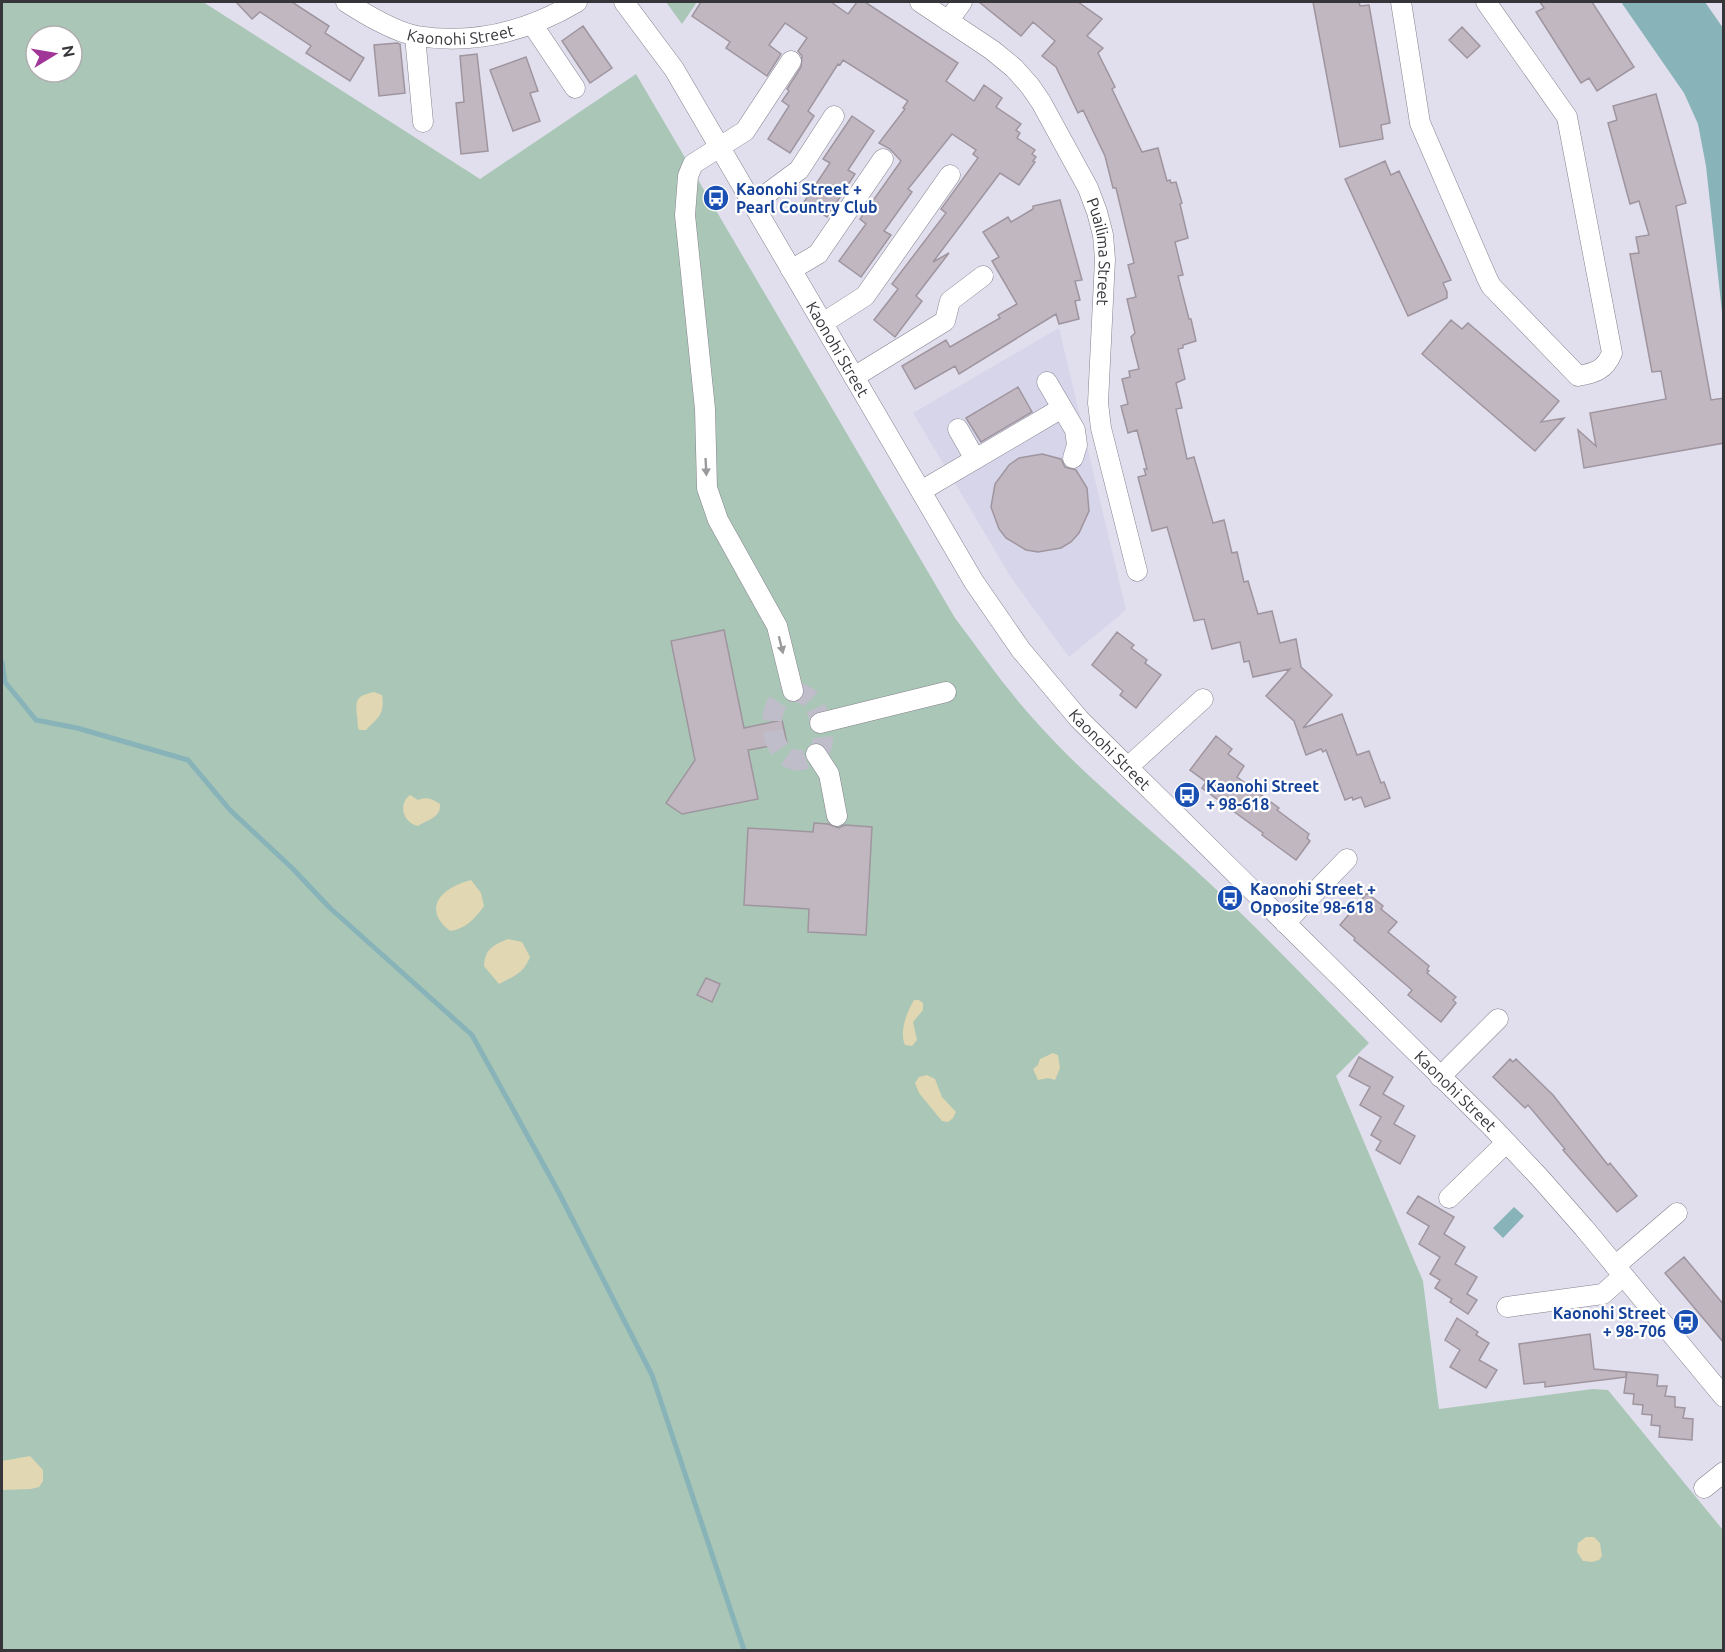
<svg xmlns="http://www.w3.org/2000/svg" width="1725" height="1652" font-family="Ubuntu,sans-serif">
<rect width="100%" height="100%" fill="#e1dfed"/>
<path fill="#d7d5ea" d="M1059 328 1126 610 1069 657 1012 579 913 413Z"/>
<path fill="#aac6b6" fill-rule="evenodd" d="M2 2H203L480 179 636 74 955 618C982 654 1008 692 1039 725 1089 781 1150 828 1205 879 1262 932 1315 988 1369 1043L1336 1076 1423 1281 1439 1409 1593 1389 1608 1390 1723 1530V1650H2ZM36 36H72V72H36Z
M666 2H697L682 24Z"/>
<path fill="#e1d7b3" d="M374 692 382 695C385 715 378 717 366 730H359C357 725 358 721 357 716 355 699 357 696 374 692Z
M410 795 418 800C427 796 433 799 440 804 441 818 428 819 418 826 404 823 397 805 410 795Z
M471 880 481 893 484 906C475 919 465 929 450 931 420 907 444 887 471 880Z
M508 939 522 942 530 957C524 973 514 976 499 984L484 966C485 949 493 945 508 939Z
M914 1000H919L923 1003V1010L913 1022 917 1040 912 1046 905 1045C899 1031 907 1012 914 1000Z
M1053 1053 1058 1055 1060 1068 1055 1080 1048 1078 1038 1080 1033 1069 1038 1065 1040 1059Z
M927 1075 935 1079 942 1097 956 1112 953 1118 948 1122 942 1121 919 1093 915 1083 919 1077Z
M30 1456 43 1470V1481L39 1487 31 1489 2 1490V1461Z
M1586 1537H1594L1600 1543 1602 1556 1599 1560 1592 1562 1583 1561 1577 1552 1578 1543Z"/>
<path fill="#88b3b9" d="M1621 2H1705L1723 28V321L1706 166 1698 124 1684 93Z
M1514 1207 1524 1216 1503 1238 1493 1228Z"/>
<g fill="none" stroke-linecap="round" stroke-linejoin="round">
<path stroke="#88b3b9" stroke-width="5" d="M2 662 5 682 36 720 77 728 188 760 230 810 292 868 330 908 472 1035 558 1191 652 1375 744 1650"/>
</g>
<path fill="#c1b7c1" stroke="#9f959f" stroke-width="1.5" d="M236 2H292L329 26 325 33 364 58 350 81 306 53 311 46 260 12 252 19Z
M701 2H831L848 14 857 2H865L958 63 946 81 974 101 984 85 1002 98 996 107 1021 124 1016 130 1020 133 1017 138 1035 150 1032 154 1036 157 1033 161 1035 162 1019 185 1000 173 933 262 949 253 916 296 922 301 895 337 874 320 898 289 892 284 946 213 941 209 978 158 973 154 976 150 952 134 908 189 912 192 884 231 891 235 861 277 839 261 866 224 860 219 901 161 890 149 879 143 905 109 903 108 908 101 843 60 840 65 838 64 808 111 814 116 790 153 768 139 789 106 782 101 789 91 787 89 801 67 802 56 798 51 807 38 785 23 769 45 781 54 767 76 726 48 730 42 692 16Z
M979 2H1078L1102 19 1087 36 1103 48 1098 53 1115 87 1112 89 1142 152 1158 148 1167 181 1170 180 1171 183 1176 182 1182 203 1180 204 1188 238 1175 242 1183 275 1178 276 1189 319H1191L1196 341 1183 345V348L1178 349 1185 379 1176 383 1182 408 1176 409 1187 459 1194 457 1213 523 1224 520 1232 553 1237 552 1244 582 1248 581 1258 614 1272 611 1280 643 1296 639 1301 667 1332 695 1303 728 1342 714 1357 755 1369 751 1381 783 1384 782 1390 798 1365 807 1361 797 1353 800 1352 797 1345 800 1326 750 1323 752 1321 749 1306 755 1294 721 1266 696 1290 669 1253 677 1249 661 1244 662 1240 642 1212 649 1204 619 1194 621 1167 527 1152 531 1138 477 1146 475 1144 469H1147L1137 430 1128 433 1121 406 1128 404 1122 379 1130 377 1129 371 1139 369 1131 337 1135 333 1127 299 1136 297 1128 265 1134 263 1116 188H1113L1105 156 1083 110 1078 113 1056 67 1042 56 1055 41 1033 22 1021 36Z
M1313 2H1359L1360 6 1369 5 1390 123 1381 125 1383 139 1340 147Z
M1540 2H1592L1634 67 1597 91 1589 78 1581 83 1536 12 1544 8Z
M583 26 612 68 590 83 562 41Z
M1462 27 1480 46 1467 58 1449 40Z
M397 43 400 44 405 93 379 96 374 45Z
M477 54 488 151 461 154 456 103 464 102 460 56Z
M526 57 538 91 530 93 540 121 513 131 490 70Z
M1656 94 1686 203 1676 206 1711 400 1724 398V443L1584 468 1578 430 1596 446 1590 413 1666 399 1661 371 1652 372 1630 254 1639 253 1636 237 1649 235 1639 201 1630 204 1608 123 1617 120 1613 106Z
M852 116 874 131 848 170 855 174 827 217 804 202 830 163 823 159Z
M1385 161 1391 175 1399 171 1451 280 1443 283 1447 292V298L1408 316 1345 179Z
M1060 200 1082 280 1075 281 1080 300 1075 301 1079 319 1059 324 1056 314 959 374 955 366 915 389 902 366 946 340 950 347 1000 318 998 315 1017 304 992 261 999 257 983 232 1008 217 1011 222 1033 209V206Z
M1451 320 1462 329 1468 323 1559 401 1541 422 1564 418 1535 451 1422 354Z
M1018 387 1032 412 981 442 966 418Z
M1042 454 1061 459 1065 467 1076 470 1087 488 1089 511 1079 533 1071 542 1061 548 1038 552 1026 550 1006 538 999 529 991 507 995 484 1009 465 1019 458Z
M724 630 744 728 782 720 787 743 748 750 758 799 682 814 666 803 695 760 671 641Z
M1117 632 1134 645 1131 648 1147 660 1145 663 1161 675 1136 708 1120 695 1123 691 1092 665Z
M1216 736 1232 749 1228 754 1244 766 1237 777 1279 808 1277 810 1309 834 1307 838 1310 841 1296 860 1262 835 1263 833 1202 788 1206 782 1190 770Z
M814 823 828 824 839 828 845 825 872 827 866 935 808 932 809 909 744 905 748 828 813 832Z
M1367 893 1383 906 1381 909 1397 922 1388 932 1429 966 1427 970 1429 971 1427 973 1456 997 1453 1000 1456 1003 1441 1022 1408 995 1412 990 1354 940 1355 938 1340 925Z
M706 978 720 984 712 1002 697 995Z
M1359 1057 1393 1077 1383 1094 1404 1106 1394 1124 1415 1136 1400 1164 1376 1150 1381 1141 1371 1135 1381 1117 1360 1105 1370 1087 1349 1076Z
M1510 1059 1513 1062 1516 1059 1553 1095 1608 1165 1610 1163 1637 1196 1617 1212 1563 1150 1565 1149 1528 1105 1525 1108 1493 1077Z
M1418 1196 1454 1217 1444 1234 1465 1247 1455 1264 1477 1277 1467 1294 1477 1300 1468 1314 1450 1302 1452 1299 1435 1288 1440 1280 1430 1274 1440 1257 1419 1244 1429 1226 1407 1213Z
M1684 1257 1724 1305V1343L1665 1273Z
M1457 1318 1478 1332 1476 1335 1489 1343 1479 1360 1497 1370 1486 1388 1450 1367 1460 1350 1445 1340Z
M1590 1334 1594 1369 1626 1372V1377L1545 1387V1382L1524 1384 1519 1344Z
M1627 1372 1658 1375 1657 1386H1667L1665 1396 1675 1397V1407L1685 1408 1683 1418 1693 1419 1692 1440 1659 1437 1660 1426 1651 1425 1652 1415 1642 1414 1643 1405 1633 1404 1634 1394 1624 1393Z"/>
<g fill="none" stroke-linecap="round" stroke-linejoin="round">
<path stroke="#bfbdc9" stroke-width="20" stroke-dasharray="20 10" stroke-linecap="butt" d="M793 691C811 694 817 705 820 723 821 729 823 735 823 742 822 748 818 753 812 756 775 779 754 703 793 691Z"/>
<g stroke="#84828f" stroke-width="21">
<g id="minor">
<path id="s1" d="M346 2C365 14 394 32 417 36 473 45 528 31 577 2"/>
<path id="s2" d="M624 2 674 69 974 582 1021 650 1079 719 1491 1126 1540 1178 1584 1228 1724 1397"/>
<path id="s3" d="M920 2 992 50 1014 68 1030 86 1041 102 1088 188 1097 212 1103 235 1105 259 1098 403 1101 428 1137 571"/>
<path d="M1401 2 1420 123 1487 278 1491 286 1578 376C1595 373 1605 370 1612 353L1567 117 1486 2"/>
<path d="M948 21 962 2"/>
<path d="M532 24 575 88"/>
<path d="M415 36 423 122"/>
<path d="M791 61 745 131 693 164 688 176 685 215 705 409 707 488 718 520 777 626 793 691"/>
<path d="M753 204 799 170 834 116"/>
<path d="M791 270 818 254 883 159"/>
<path d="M823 323 865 296 950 175"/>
<path d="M854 377 945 321 950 301 983 276"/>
<path d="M1047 382 1075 430 1077 445 1073 458"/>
<path d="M958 429 975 459"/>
<path d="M921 491 1062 408"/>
<path d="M820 723 946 692"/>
<path d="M816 754 829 774 837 816"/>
<path d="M1128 767 1203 699"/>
<path d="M1285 923 1347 859"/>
<path d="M1440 1077 1498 1019"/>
<path d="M1449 1198 1506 1143"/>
<path d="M1615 1266 1677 1213"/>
<path d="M1507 1307 1603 1294 1623 1276"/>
<path d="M1704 1488 1724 1472"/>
</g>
</g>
<use href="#minor" stroke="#fff" stroke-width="20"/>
</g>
<defs><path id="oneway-solid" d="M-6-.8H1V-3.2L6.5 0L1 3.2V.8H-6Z" transform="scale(1.5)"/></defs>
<g fill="#9a9a9c">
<use href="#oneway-solid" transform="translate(706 467) rotate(87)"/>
<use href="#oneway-solid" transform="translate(781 645) rotate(76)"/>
</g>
<defs>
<g id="bus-disc" transform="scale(1.35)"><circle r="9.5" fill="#1a4fb4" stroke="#fff"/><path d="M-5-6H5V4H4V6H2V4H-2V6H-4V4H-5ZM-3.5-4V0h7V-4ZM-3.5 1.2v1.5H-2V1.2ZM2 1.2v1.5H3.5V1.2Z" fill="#fff"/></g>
</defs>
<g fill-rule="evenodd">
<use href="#bus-disc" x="716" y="198"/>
<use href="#bus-disc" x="1187" y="795"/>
<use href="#bus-disc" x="1230" y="898"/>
<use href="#bus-disc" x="1686" y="1322"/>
</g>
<g text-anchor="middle" stroke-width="4.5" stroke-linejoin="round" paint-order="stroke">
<g font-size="16" fill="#36353a" stroke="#fff">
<text dy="6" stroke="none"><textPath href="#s1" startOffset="123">Kaonohi Street</textPath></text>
<text dy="6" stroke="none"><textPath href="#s3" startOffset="322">Puailima Street</textPath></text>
<text dy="6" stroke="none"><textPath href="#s2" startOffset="408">Kaonohi Street</textPath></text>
<text dy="6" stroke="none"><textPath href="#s2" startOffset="894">Kaonohi Street</textPath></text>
<text dy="6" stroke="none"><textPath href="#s2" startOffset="1380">Kaonohi Street</textPath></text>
</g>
<g font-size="16" font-weight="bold" fill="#164399" stroke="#fff" text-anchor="start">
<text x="736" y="195">Kaonohi Street +<tspan x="736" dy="18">Pearl Country Club</tspan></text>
<text x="1206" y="792">Kaonohi Street<tspan x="1206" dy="18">+ 98-618</tspan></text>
<text x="1250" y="895">Kaonohi Street +<tspan x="1250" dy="18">Opposite 98-618</tspan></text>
<text x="1666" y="1319" text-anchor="end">Kaonohi Street<tspan x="1666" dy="18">+ 98-706</tspan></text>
</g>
</g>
<rect width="1725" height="1652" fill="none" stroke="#36353a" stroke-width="6"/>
<g transform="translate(54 54) rotate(79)"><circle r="28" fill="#ffffff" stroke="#afaeb0" stroke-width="1.5"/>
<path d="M0-4.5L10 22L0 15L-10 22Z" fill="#9f3698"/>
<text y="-9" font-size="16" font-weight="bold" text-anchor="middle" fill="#36353a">N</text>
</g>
</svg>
